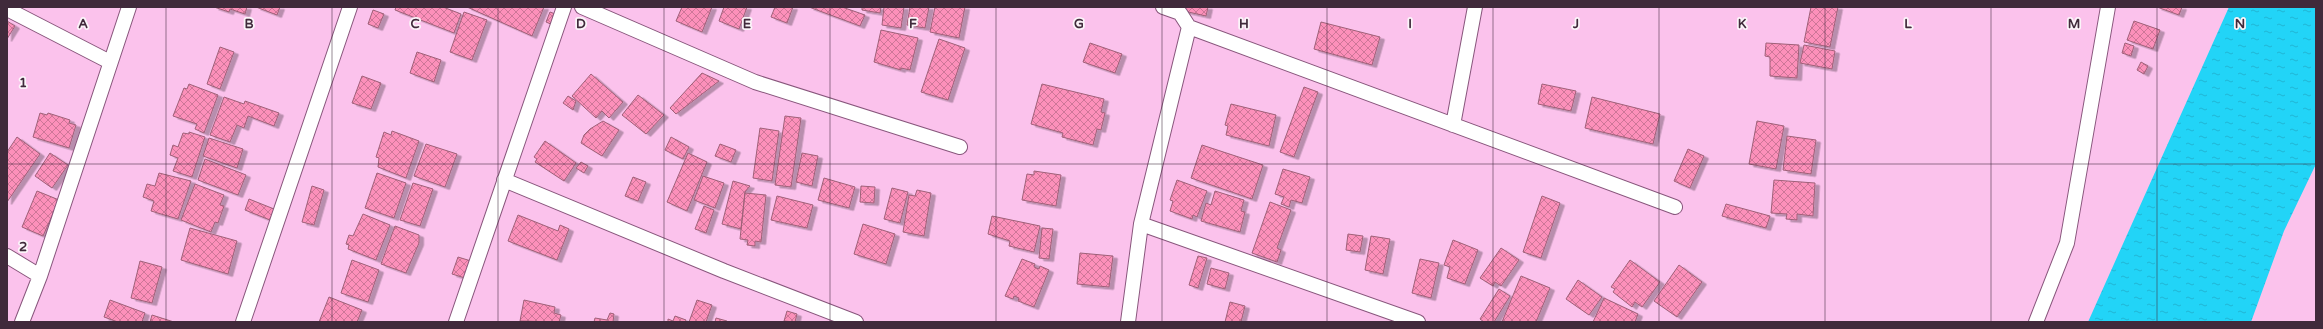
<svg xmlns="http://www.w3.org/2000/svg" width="2323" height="329" font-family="'Varela Round',sans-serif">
<defs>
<pattern id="water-ripples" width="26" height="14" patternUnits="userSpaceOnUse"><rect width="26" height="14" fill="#22d4f7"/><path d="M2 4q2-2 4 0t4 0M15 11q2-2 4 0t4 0" fill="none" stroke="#20b6d5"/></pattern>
<pattern id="building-cross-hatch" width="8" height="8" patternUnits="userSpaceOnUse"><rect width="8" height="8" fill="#fc90ba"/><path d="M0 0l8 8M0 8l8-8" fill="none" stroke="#cd7698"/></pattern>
<filter id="shadow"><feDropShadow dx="4.5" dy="2.5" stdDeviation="0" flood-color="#0004"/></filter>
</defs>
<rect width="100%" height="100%" fill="#fbc2ec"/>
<path fill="url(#water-ripples)" d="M2229 7H2316V164L2284 231 2251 322H2088Z"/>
<path fill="url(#building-cross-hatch)" stroke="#9e6078" filter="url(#shadow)" d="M214 7H247L245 14 230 9 229 12Z
M256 7H280L277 15Z
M396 7H443L461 14 454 33 395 10Z
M467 7H544L532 36Z
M682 7H712L702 32 676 21Z
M724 7H747L739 29 719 21Z
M775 7H793L787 23 771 17Z
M809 7H842L865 15 860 26Z
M862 7H881L880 13 862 10Z
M884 7H904L901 28 882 25Z
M910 7H929L925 28 907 25Z
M935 7H965L959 38 930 32Z
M1185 7H1208L1206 16 1184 11Z
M1811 7H1838L1830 47 1804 42Z
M2157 7H2182L2179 15Z
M373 10 384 14 378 28 368 24Z
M464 12 487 20 472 60 450 52Z
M550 12 558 15 553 25 546 22Z
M7 21 15 26 7 39Z
M2134 21 2160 30 2153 49 2127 40Z
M1321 22 1380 37 1372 65 1314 49Z
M881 30 918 38 910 70 901 68V70L874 62Z
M939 39 965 48 948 100 921 92Z
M1090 43 1122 54 1115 73 1083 62Z
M1766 43 1799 45 1797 78 1770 76V57L1765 56Z
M2125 43 2134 46 2131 56 2122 53Z
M1804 45 1835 51 1832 69 1800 63Z
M220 47 234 52 220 89 207 84Z
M417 52 441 60 434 82 410 73Z
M2141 62 2148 66 2144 74 2137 70Z
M702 73 719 81 676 114 670 108Z
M591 74 623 102 609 118 602 111 596 118 572 96Z
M362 76 381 83 371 109 352 103Z
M189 84 218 95 204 133 195 129 197 124 173 116 184 88 187 89Z
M1042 84 1104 99 1101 112 1105 113 1101 130 1097 129 1093 145 1062 137 1063 133 1031 124Z
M1542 84 1576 91 1571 111 1538 104Z
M1304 87 1318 92 1294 157 1280 152Z
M638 95 664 115 646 134 622 115Z
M568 96 576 101 573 110 563 103Z
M224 97 244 104 245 101 279 113 274 126 248 116 244 128 237 125 230 142 210 135Z
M1592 97 1660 114 1653 144 1585 128Z
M1231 104 1276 115 1269 146 1226 135 1228 126 1225 125Z
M40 113 47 115 48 113 70 120 69 123 76 125 69 148 33 137Z
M785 116 801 118 791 187 775 185Z
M603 121 619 130 602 156 581 143 584 135 590 129Z
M1757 121 1784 126 1776 169 1749 164Z
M760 128 779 131 772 181 753 178Z
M392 131 419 141 406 178 378 167 379 158 376 157 384 132 391 135Z
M189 132 205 137 192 177 173 171 178 158 170 155 173 145 178 147 183 133 189 134Z
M1787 136 1816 140 1811 174 1783 170Z
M17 137 40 154 7 202V152Z
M671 137 689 147 683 159 665 150Z
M209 138 243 149 237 168 203 156Z
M545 141 576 163 564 181 535 162 537 159 534 157Z
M426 144 457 154 445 187 414 176Z
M720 144 736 150 731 162 715 156Z
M1202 145 1263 165 1252 199 1191 178Z
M1688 149 1704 156 1690 188 1674 181Z
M50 153 68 165 52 188 35 176Z
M688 153 707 162 687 211 667 202Z
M802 153 818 156 812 186 796 182Z
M205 159 246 175 238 195 198 180Z
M581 162 588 166 584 173 576 168Z
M1283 169 1310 177 1302 203 1291 200 1289 207 1281 204 1284 197 1275 194Z
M1034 171 1061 175 1056 206 1022 200 1027 174 1034 175Z
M159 173 191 181 178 219 151 211 154 201 143 197 147 184 155 186Z
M377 173 406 183 394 218 365 208Z
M703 176 724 183 715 208 694 200Z
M633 177 646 182 638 201 625 196Z
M824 178 855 187 849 208 818 200Z
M1177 180 1207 191 1197 217 1193 215 1192 219 1170 211 1173 201 1170 200Z
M1774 180 1815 183 1813 216 1797 214V220L1786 219 1787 214 1771 213Z
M733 181 750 186 745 192 741 229 722 224Z
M413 183 433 189 420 226 400 220Z
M195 184 224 195 220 205 224 206 218 223 215 222 211 232 181 220Z
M312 186 324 190 314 225 302 222Z
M861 186 875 187 874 203 860 202Z
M892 188 908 192 900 223 884 219Z
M917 190 931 193 924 236 903 232 909 195 915 196Z
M37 191 59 200 43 236 22 227Z
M1215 191 1244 200 1241 211 1245 212 1240 232 1201 221 1206 203 1211 205Z
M745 193 766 195 761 242 755 241V246L747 245 748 240 740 239Z
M777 196 813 205 807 228 771 220Z
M1542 196 1560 203 1541 258 1523 252Z
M249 199 274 209 270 220 245 210Z
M1270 202 1291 210 1277 248 1281 250 1277 262 1252 253Z
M1726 204 1770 216 1766 228 1722 216Z
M704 206 714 210 706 233 695 229Z
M363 214 390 225 376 260 348 249 349 245 346 244 349 235 353 236Z
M518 215 558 231 560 225 569 229 557 260 508 241Z
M992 216 1040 226 1034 252 1009 246 1010 241 988 234Z
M863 224 895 234 886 264 854 254Z
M395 226 419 235V243L406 273 381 264Z
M190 228 237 241 228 274 181 260Z
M1042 228 1053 229 1049 259 1039 258Z
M1348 234 1363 236 1360 252 1346 250Z
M1371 236 1390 239 1383 274 1365 270Z
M1453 240 1478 250 1465 284 1447 278 1450 267 1444 265Z
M1501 248 1519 260 1501 286 1495 282 1493 286 1480 278Z
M1080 253 1113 256 1109 287 1077 284Z
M1198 256 1207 258 1198 288 1189 285Z
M458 257 471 261 465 278 452 274Z
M1022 259 1035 264 1034 267 1039 269 1040 266 1049 270 1034 307 1018 301 1019 298 1014 296 1013 299 1005 296Z
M1420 259 1439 263 1431 298 1412 293Z
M352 260 379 270 368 302 341 293Z
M1630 260 1660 282 1642 307 1635 302 1632 307 1613 292 1615 289 1611 287Z
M140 261 162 267 152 303 131 298Z
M1679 265 1702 282 1677 317 1654 301Z
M1211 268 1229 273 1225 289 1207 284Z
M1521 276 1550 288 1536 322H1502Z
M1578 280 1602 297 1589 315 1566 299Z
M1499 289 1510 296 1494 322H1484L1480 319Z
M329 297 362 310 357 322H319Z
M1604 298 1638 314 1635 322H1593Z
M110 300 145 313 142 322H118L104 317Z
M524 300 555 307 554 313 561 315 559 322 520 321Z
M697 300 712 305 706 322H689Z
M1230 302 1245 306 1241 322H1225Z
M787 311 797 314 795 322 784 321Z
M610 313 614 314 613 322H594L595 318 607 320Z
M152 315 174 322H150Z
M675 316 686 320 685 322H668V319L673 321Z
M716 318 727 321V322H715Z"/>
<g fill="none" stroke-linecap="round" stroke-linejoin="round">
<g stroke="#88567c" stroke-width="16">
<path id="minor" d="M582 7 755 82 960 147
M7 9 110 62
M1189 27 1675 207
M1453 125 1475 7
M504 180 724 271 856 322
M1141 224 1418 322
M7 256 40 276
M22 322 40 276 129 7
M243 322 350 7
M456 322 564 7
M1128 322 1141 224 1189 27 1180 13 1163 7
M2036 322 2067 243 2108 7"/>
</g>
<use href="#minor" stroke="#fff" stroke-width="14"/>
</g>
<path fill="none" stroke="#402a3b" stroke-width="1" stroke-opacity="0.55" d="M166 7V322M332 7V322M498 7V322M664 7V322M830 7V322M996 7V322M1162 7V322M1327 7V322M1493 7V322M1659 7V322M1825 7V322M1991 7V322M2157 7V322M7 164H2316"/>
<g font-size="13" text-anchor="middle" font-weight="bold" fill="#402a3b" stroke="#fbf5f9" stroke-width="3.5" stroke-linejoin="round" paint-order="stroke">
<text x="83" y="28">A</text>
<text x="249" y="28">B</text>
<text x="415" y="28">C</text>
<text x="581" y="28">D</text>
<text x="747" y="28">E</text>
<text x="913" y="28">F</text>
<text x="1079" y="28">G</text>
<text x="1244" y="28">H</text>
<text x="1410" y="28">I</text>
<text x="1576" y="28">J</text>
<text x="1742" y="28">K</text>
<text x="1908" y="28">L</text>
<text x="2074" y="28">M</text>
<text x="2240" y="28">N</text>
<text x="23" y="87">1</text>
<text x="23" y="251">2</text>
</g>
<rect width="2323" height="329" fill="none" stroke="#402a3b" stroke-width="16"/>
</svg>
